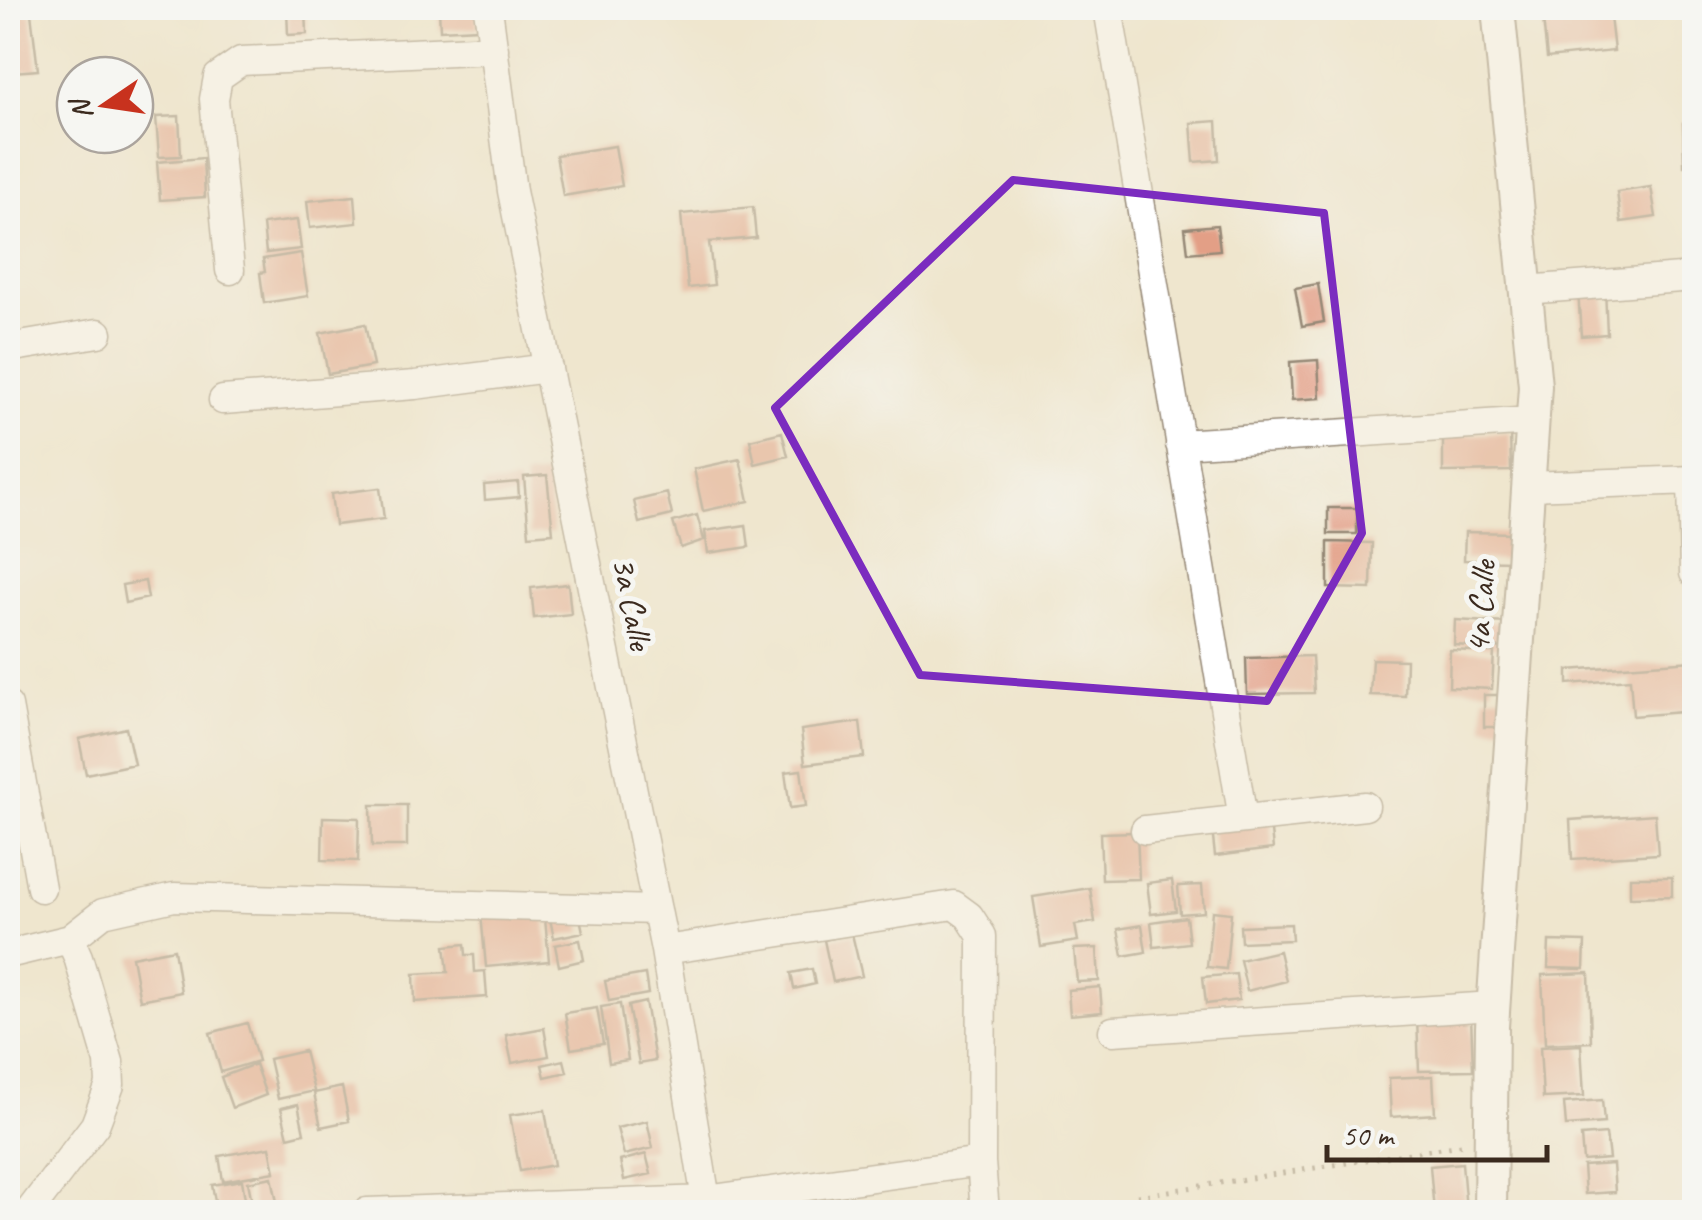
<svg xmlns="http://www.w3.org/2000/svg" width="1702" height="1220" font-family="Caveat,sans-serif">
<rect width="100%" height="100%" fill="#f6f6f2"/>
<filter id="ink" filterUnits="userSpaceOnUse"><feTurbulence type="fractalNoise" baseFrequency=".01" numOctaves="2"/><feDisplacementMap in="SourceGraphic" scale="20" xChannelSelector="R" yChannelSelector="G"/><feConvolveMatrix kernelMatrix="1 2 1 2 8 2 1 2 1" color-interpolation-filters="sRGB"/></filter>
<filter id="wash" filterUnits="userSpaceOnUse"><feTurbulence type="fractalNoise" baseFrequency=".0048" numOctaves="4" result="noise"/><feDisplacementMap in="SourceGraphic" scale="40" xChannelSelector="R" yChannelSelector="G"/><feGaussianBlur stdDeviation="2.25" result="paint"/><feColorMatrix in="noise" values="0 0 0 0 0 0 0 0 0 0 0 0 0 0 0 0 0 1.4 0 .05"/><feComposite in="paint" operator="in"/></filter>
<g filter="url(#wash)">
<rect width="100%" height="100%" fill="#efe6ce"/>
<g id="blocks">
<path fill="#e39f86" d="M287 8H306L307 34 288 35Z
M439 8H477L478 28 440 30Z
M1559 8H1609L1614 51 1547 58 1542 9Z
M31 13 38 70 13 72 8 16Z
M179 116 181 156 159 157 156 117Z
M1217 121 1219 160 1194 162 1191 123Z
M1683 123H1694V166H1684Z
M615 146 622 186 563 196 556 155Z
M203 158 205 197 160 200 157 162Z
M1651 187 1656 217 1621 222 1617 192Z
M355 196 357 223 310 228 307 201Z
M753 207 756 238 709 242 714 285 688 288 681 214Z
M297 220 301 249 266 253 263 224Z
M1217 225 1220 250 1188 253 1185 228Z
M301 253 308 296 264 303 260 273 265 272 263 259Z
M1318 284 1324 322 1302 326 1295 288Z
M1605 288 1607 334 1581 336 1578 290Z
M365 324 373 366 328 374 320 333Z
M1318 360 1320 398 1292 400 1290 362Z
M782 432 788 456 755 464 750 440Z
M1510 433 1511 471 1443 472V435Z
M740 459 749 501 703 511 694 469Z
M547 475 553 533 529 535 524 477Z
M518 482 519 497 485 500 484 485Z
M380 488 384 519 335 525 331 494Z
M667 493 672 515 639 523 634 501Z
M1328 508H1357V534H1328Z
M697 515 704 540 681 548 673 522Z
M746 525 749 547 708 553 705 531Z
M1465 532 1514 533 1513 561 1464 560Z
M1328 542 1372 543 1371 589 1328 588Z
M145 581 148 598 125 603 122 585Z
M568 584 571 614 534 618 531 588Z
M1455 620 1507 623 1506 648 1454 645Z
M1450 650 1494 652 1492 689 1449 687Z
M1312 656 1314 693 1247 694 1246 658Z
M1372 659 1406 660 1405 696 1370 695Z
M1693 661 1694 711 1633 716 1630 679 1568 684V670Z
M1484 695H1502V727H1484Z
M860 722 864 757 805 764 801 730Z
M126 728 134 764 86 774 79 739Z
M801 770 806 806 790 808 785 772Z
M371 805H407V846H372Z
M1655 814 1658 854 1572 859 1570 820Z
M323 817 359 818 358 861 322 860Z
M1270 822 1273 849 1215 856 1212 829Z
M1137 832 1139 879 1102 880 1100 833Z
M1630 877H1672V896L1630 897Z
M1172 880 1176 911 1151 914 1147 883Z
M1202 885 1204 912 1180 914 1178 886Z
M1090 888 1095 922 1075 925 1078 941 1041 947 1033 897Z
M544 908 549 961 486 967 481 914Z
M578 908 583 932 554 938 549 914Z
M1212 911 1231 913 1226 969 1207 967Z
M1186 917 1189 943 1154 947 1151 922Z
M1291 924 1292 940 1241 942 1240 926Z
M1142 925 1146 952 1123 956 1118 929Z
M852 934 862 976 833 982 824 940Z
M580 940 584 960 559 966 555 945Z
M1549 941 1585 942 1584 969 1548 968Z
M465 944 466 955H474L475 972 485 971 487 997 415 1002 414 974 448 972 445 946Z
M1097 948 1099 981 1077 982 1074 949Z
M174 949 181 992 140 1000 132 957Z
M1279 951 1286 981 1247 991 1240 960Z
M812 969 815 984 794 989 791 973Z
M1589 973 1591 1042 1545 1044 1542 975Z
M645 974 648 994 609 1001 605 981Z
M1236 974 1239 1000 1206 1004 1203 977Z
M1100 987 1102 1012 1070 1015 1068 990Z
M645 1002 655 1061 639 1064 628 1006Z
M620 1004 628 1060 609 1063 601 1007Z
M597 1008 603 1044 571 1049 565 1013Z
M1471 1015 1473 1070 1419 1071 1417 1017Z
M247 1023 258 1061 221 1072 210 1033Z
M544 1028 549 1056 512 1063 506 1035Z
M1581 1045 1584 1096 1543 1098 1540 1047Z
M304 1051 314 1091 278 1099 269 1059Z
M564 1060 567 1072 545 1077 542 1065Z
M255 1064 266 1095 232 1108 221 1077Z
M1433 1076 1435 1114 1391 1117 1389 1078Z
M342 1087 349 1121 321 1127 314 1093Z
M1602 1100 1604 1123 1566 1126 1564 1103Z
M298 1104 304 1133 288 1137 281 1108Z
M545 1110 554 1165 520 1171 510 1115Z
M647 1121 653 1148 624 1155 617 1128Z
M1606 1134 1609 1159 1583 1161 1581 1136Z
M270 1147 275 1172 223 1181 219 1156Z
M646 1154 651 1174 624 1180 620 1161Z
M1462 1163 1466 1210 1434 1212 1430 1166Z
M1613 1164 1615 1192 1585 1194 1583 1166Z
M272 1177 278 1207 254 1212 248 1182Z
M242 1180 247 1212H217L212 1185Z"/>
</g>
</g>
<g filter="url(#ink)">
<use href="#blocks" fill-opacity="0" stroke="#958876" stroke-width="2.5"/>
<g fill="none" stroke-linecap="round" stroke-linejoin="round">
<g stroke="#958876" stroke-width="31">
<path id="minor" d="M488 8 512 191 665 950 708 1212
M1108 8 1243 819
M230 270 214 99 218 77 241 61 494 49
M1525 290 1694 277
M8 348 98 333
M223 400 415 385 548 368
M1180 444 1533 421
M1692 480 1694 573
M1528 486 1694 480
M8 706 41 888
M1145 830 1365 806
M665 950 954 905 969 916 982 936 981 1162 985 1212
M8 954 70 939 103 913 174 897 657 910
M1113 1031 1493 1006
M29 1212 95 1125 110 1085 109 1062 78 957 70 939
M367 1212 706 1200 981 1162"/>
</g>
<g stroke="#958876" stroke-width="36">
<path id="tertiary" d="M1490 1212 1492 1027 1535 386 1498 8"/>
</g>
<path stroke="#958876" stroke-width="5" stroke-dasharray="2.5 8" stroke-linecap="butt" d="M1137 1196 1461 1145"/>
<use href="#minor" stroke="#fff" stroke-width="28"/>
<use href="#tertiary" stroke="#fff" stroke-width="32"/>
</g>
</g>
<path d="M0 0H1702V1220H0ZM1013 180 1324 213 1362 533 1267 701 920 675 775 408Z" fill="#efe6ce" fill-opacity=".55" fill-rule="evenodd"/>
<path fill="none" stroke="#7b2cbf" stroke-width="8" stroke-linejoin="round" d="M1013 180 1324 213 1362 533 1267 701 920 675 775 408Z"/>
<g text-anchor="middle" stroke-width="10" stroke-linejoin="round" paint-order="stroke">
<g font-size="35" fill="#3b2a1e" stroke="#f6f6f2">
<text transform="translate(633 603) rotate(79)" y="12">3a Calle</text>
<text transform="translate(1480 607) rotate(-86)" y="12">4a Calle</text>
</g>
</g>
<rect width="1702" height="1220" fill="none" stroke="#f6f6f2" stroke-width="40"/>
<g transform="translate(105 105) rotate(257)"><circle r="48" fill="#f6f6f2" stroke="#aba49d" stroke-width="2.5"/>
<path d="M0-8L18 38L0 25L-18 38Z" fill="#c8321e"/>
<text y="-15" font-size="28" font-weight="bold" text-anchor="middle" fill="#3b2a1e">N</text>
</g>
<path d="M1327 1145v15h220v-15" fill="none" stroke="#3b2a1e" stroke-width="5"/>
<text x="1342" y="1145" font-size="30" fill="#3b2a1e" stroke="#f6f6f2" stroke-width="8" paint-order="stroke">50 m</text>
</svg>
